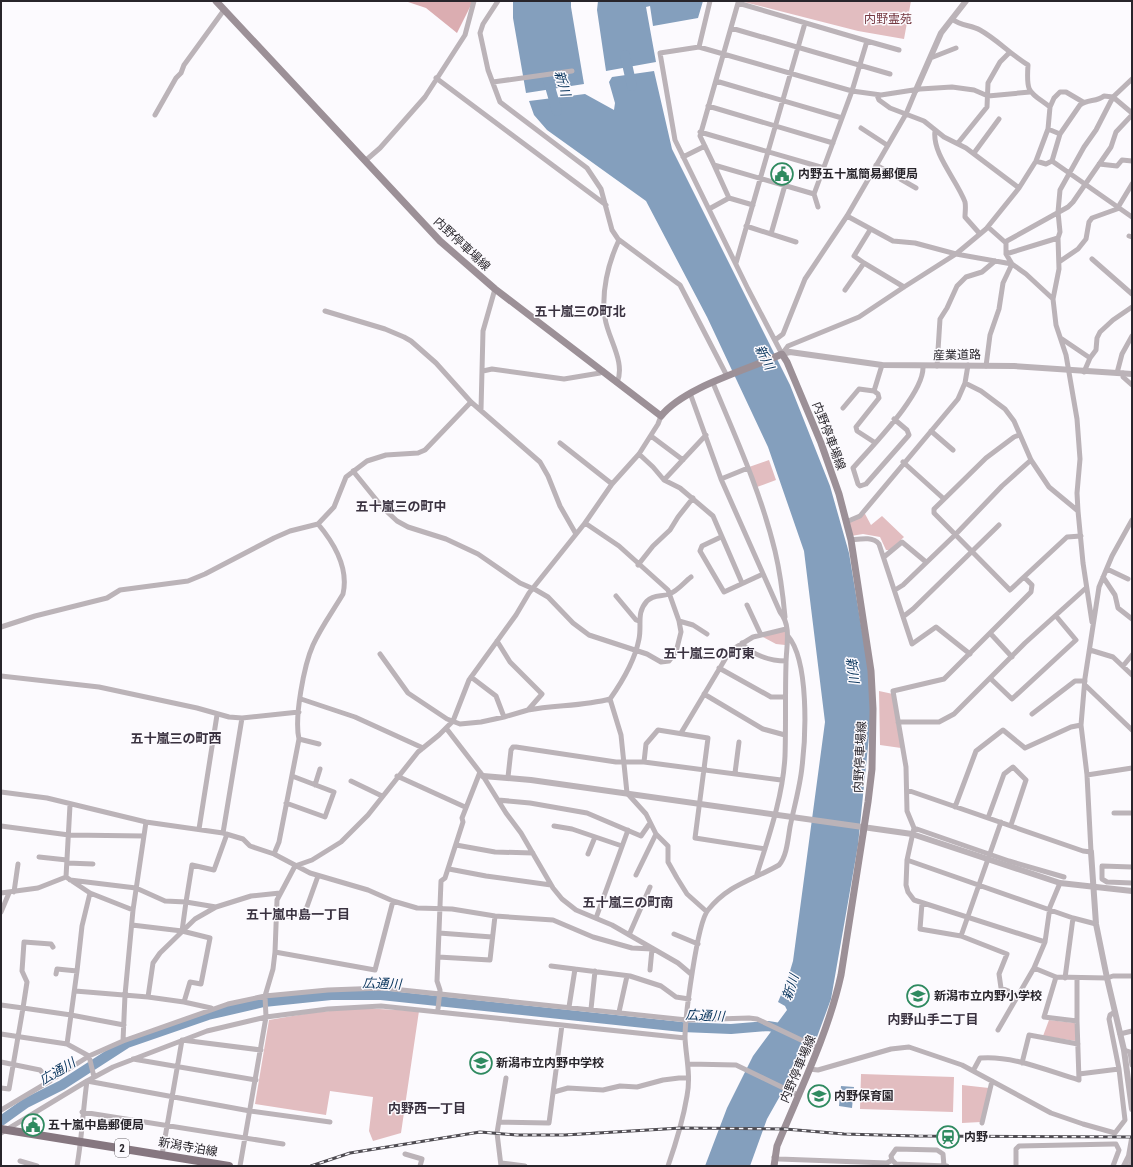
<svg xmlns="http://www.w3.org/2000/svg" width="1133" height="1167" font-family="'Roboto Condensed','Noto Sans JP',sans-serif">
<rect width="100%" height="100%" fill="#fcfafe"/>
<path fill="#e2bdc0" d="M740 1H911L904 39 858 31Z
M769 460 776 480 757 487 749 467Z
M864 512 871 525 882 516 904 537 890 550H886L880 537 863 534 851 536 848 522Z
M786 631 785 645 776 644 761 636Z
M879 691 893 694 901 748 880 745Z
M359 1008 419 1011 401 1133 373 1141 369 1131 373 1097 330 1091 326 1115 255 1104 269 1020 310 1013Z
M1049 1020 1075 1023 1076 1041 1043 1036Z
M861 1074 954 1077 953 1112 860 1109Z
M962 1085 989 1088 981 1122 962 1123Z"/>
<path fill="#dbadb1" d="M405 1H473L457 33 426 8Z"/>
<path fill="#849fbd" d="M513 1H571V7L584 84 526 93 513 18Z
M598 1H703L698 18 653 26 650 6 646 7 656 62 606 71 597 10Z
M654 71 672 149 790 385 830 486 849 553 873 697 858 845 831 999 817 1037 789 1080 767 1119 750 1166H705L727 1108 753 1056 787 1010 785 1006 778 1002 787 981 793 961 825 722 804 551 768 447 707 317 646 201 547 130 534 115 529 101 585 94 614 110 615 103 609 82 612 77Z
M841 1086 854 1087 852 1108 839 1106Z"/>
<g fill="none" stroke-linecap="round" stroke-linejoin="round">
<path stroke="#849fbd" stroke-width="10" d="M625 55 632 86
M547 76 557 111
M1 1121 26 1103 62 1085 127 1043 208 1015 264 1002 331 995H381L682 1027 731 1029 768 1026 780 1028"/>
<path stroke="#bbb3b8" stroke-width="5" d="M498 1 483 24 480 33 488 70 500 102 587 168 601 189 612 230 618 239 680 285 727 376
M952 19C961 26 971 25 980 30 998 40 1011 55 1028 65 1026 94 1029 91 1050 107L1048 129 1036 161 1019 188 986 229 956 254 904 287 859 317 788 346 782 354 748 289 675 140 660 53 699 47 852 91 881 95 920 89 952 87 974 90 988 96 1030 92
M731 28 890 74
M867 41 899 50
M699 47 710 1
M931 56 933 57 956 48
M436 78 606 205
M716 81 842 118
M493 82 572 71
M877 95 879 100 890 108 924 121 944 137 966 148 1019 188
M708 106 833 143
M1050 107 1054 98 1060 92H1066L1083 102
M155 115 176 78 181 73 184 65 224 10
M861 128 887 145
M1048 129 1060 134
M935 131C932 154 957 180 965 202 966 207 965 212 965 217L980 234
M700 132 824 168
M958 143 987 107 988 83 1000 62 1009 53
M974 153 999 119
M683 157 705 146
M365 161 380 148 425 97 465 35 474 1
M1036 161 1046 164 1052 161 1132 217
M1052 161 1060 134 1080 105C1087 99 1097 102 1104 96L1113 97 1132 113
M1099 164 1117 166 1122 160 1132 161
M714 165 729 198
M876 165 916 188
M814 194 714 165 700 136 738 3 867 41 852 91 814 194 818 207
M709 209 729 198 753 205
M847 216 893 241 915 243 956 254 1012 264 1026 274 1053 299 1056 325 1066 355 1077 419 1080 459 1077 493 1078 511 1083 563 1092 622
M746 226 796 242
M771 234 785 185
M1129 236 1132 237
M1005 242 1068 207 1073 202 1111 147 1116 132 1132 115
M1006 254 1058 238
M1092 259 1132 294
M1059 262 1078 249 1086 239 1089 222 1092 218 1117 209 1132 184
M736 263 805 23
M864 263 904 287
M845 290 864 263 854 256 870 230
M1053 299 1059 269 1058 238 1060 232 1058 212 1060 190 1084 147 1096 130 1113 97 1132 79
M325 311 385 329 404 337 411 341 436 363 471 402 540 462 548 476 560 506 576 534
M1062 339 1090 358
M775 340 783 334 805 279 847 216 906 114 916 90
M937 366 940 319 947 308 957 286 966 277 982 272 995 261
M986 366 990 335 999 309 1003 283 1012 264 1006 254V243L988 227
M483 371 492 369 564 379 600 373 603 371
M1084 372 1090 358 1096 350 1097 338 1100 332 1113 320 1132 307
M1117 373 1122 354 1132 336
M1123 373V377L1132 385
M617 383C626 362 608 339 605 318 601 293 608 263 619 240
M713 383C736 438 761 493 775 551 780 572 783 595 785 617
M965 383 981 391 1005 409 1014 421 1031 460 1049 487 1078 511
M690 393 721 479 780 612C792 626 786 647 786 664 785 695 786 726 785 756 783 796 769 836 757 874
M843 408 859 389 874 391
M481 410 483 331 495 289
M894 419 907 430 909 435 866 484 860 486 858 484 853 468C871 447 924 394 923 367
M931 431 953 450
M1019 435 1014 437 986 458 934 509V513L1010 590 1067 537 1081 536
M651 436 683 460
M874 442 857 431 856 427 879 398 878 394 874 391 882 365
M560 443 612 484
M639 454 653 467 664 480 680 488 713 516 742 583
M903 462 944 499
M353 471 383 508 397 521 408 527 446 539 478 554 520 583 536 590 548 597 573 623 589 635 647 654 661 662 669 661 676 652 681 632 679 621 668 590 619 546 585 523
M721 479 748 468
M664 480 706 435
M846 522 860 516 958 399 965 383 968 365
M721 537 702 546 700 551 724 592 763 574
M851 540C860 539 873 536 879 544L912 644 936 627 970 654
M884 557 902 542 926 562
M638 565 653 546 670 530 678 517 693 498
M1107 569 1128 579
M691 577C684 582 678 591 669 594 661 597 654 594 647 601 636 613 642 625 639 639 635 660 622 682 610 699L621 735 627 793 646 814 656 834 668 846V862L677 878 687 894 706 911
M1024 577 1032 585 1031 592 944 679 893 691 906 767 907 811 914 828 907 860 906 885 908 892 914 900 1045 942
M1103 577 1115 595 1118 608 1132 619
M895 590 903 585 955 535 1002 486 1031 460
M616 596 636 620 639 621
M747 605 761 635
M904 616 913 609 999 525
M679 621 693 625 707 634
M1 627 35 616 107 598 120 590 188 581 205 574 274 538 290 531 318 524 334 507 346 477 367 461 386 455 418 453 425 450 471 402
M990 633 1012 657
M742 643C752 655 770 661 786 661
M1090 650 1113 657 1132 675
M380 654 408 693 447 719 460 724 481 722 504 717
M1123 666 1132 655
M719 668 771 697H785
M1 676 99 687 197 708 229 717 242 718 299 712
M471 677 496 696 504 717 528 710 542 694 510 662 497 641
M990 678 1012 699 1076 640 1056 616
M1085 685 1132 730
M704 694 763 729 785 735
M301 699 355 717 423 748
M528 710C555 705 584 706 610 699
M1032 714 1075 681H1085
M898 722H939L954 714 1025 643 1086 588
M446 728 483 776 506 813 521 833 553 888 562 899 576 910 612 925 678 963 691 974
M681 733 730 651 753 637 786 629
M299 739 319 744
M644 762 646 744 658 730 708 738 695 838 765 849
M735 773 739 742
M1087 775 1132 768
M397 776 465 807
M508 777 511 750 513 747H516L616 762H644L781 780
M351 781 382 796
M315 785 320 769
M907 790 1083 851 1091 852 1087 775 1081 725 1085 678 1099 587 1112 556 1132 520
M1 792 47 798 146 822 223 833 243 839 250 846 274 854 310 873 368 890 393 901 417 908 452 909 495 916 553 920 593 937 632 948 652 949
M498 800 530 803 587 813 641 836 650 823
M286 803 325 817 334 792 292 776
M955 807 976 751 1003 730 1025 748 1071 727 1081 725
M1114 813H1132
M988 818 1004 774 1013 767 1026 780 1011 825
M1 826 69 835 144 836
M554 826 572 829 622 846
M914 828 1009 861 1064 877
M199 829 217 715
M223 833 242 718
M456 845 495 852 533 853
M274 854 279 842 299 739C294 718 304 665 313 645 321 627 333 611 343 594 349 568 334 543 318 524
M588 854 595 837
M39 857 67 860
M907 860 1073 918 1096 924
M67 863 93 864
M1132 867 1102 866V879L1107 882 1132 883
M449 869 486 876 551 885
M636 875 656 834
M66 877 90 893 133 910
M66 877 70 805
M70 880 136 888 165 901 186 902 192 865 214 870 227 834
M14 892 18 864
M1 893 38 888 66 877
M922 903 920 929 961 936 1001 822
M1 912 9 893
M276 917 304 915 318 876
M596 918 628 830
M132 925 182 931 210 938 201 984 190 982 184 1002 211 1008
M182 931 186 902 216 907
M439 933 492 937
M674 934 698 944
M629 935 650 887
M961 936 1007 954 999 974 1001 988 1018 995
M275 952 375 970 393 901
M438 957 490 960 495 916
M551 966 630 976 661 986 676 997 689 999
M1034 968 1056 977 1107 978 1113 976H1132
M650 970 652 949
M77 971 82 926 90 893
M1056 977 1044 1017 1077 1021
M1065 978 1073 918
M75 991 148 997 153 963 160 953 195 919 216 907 251 896 280 893
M148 997 184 1002
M1 1005 23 1008 27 982 22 971 24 942 51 944 53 947
M569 1007 575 969
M438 1009 440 990 437 981 441 881 445 878 463 822 462 818 480 772
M591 1009 595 971
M619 1012 627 976
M998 1030 1034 968 1045 942 1050 907 1060 883
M1 1034 67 1044 89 1056 123 1041 228 1004 265 996 328 990 383 988 687 1020 749 1018 757 1019 818 1048
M1120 1034 1132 1031
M123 1041 125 995 133 910 146 822
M67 1044 71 1015 124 1025
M1124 1050 1130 1052 1132 1065
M133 1059 256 1080
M1 1062 40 1070 50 1081 89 1056 94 1077
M1022 1063 1029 1035 1078 1044
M689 1064 736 1065 798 1095
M809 1069 818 1070 891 1049 909 1047 962 1065 1051 1113 1083 1124 1115 1133 1125 1120 1119 1069 1109 1019 1110 1015 1115 1012
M973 1071 980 1058C1012 1055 1048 1071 1079 1080L1077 1021V978
M1079 1074 1119 1069
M1 1088 9 1089 23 1008 71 1015 77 971 57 969 56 974
M554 1092 568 1088 603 1090 620 1086 637 1087 663 1080 679 1078H688
M1 1110 50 1081
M82 1112 283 1144
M499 1122 549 1123 562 1025
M982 1123 992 1081
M1 1133 87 1081 250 1111 330 1122
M405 1154 422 1159 420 1166
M162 1155 182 1040 261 1050
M774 1157 779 1159 887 1163 892 1160
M20 1161 37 1166
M501 1163 525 1166
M77 1166C82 1138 83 1109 87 1081L113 1067 207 1031 266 1017 328 1009 381 1006 685 1038
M240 1166 266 1017 265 996 273 969 275 952 277 900 295 866 312 860 341 842 368 815 418 752 439 735 453 721 469 680 516 615 529 593 585 523 612 484 639 454 658 424 661 416
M501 1166 497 1133 506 1078
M668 1166C676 1143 683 1120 687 1096 691 1076 686 1057 685 1038 685 1018 697 923 708 910 729 884 753 880 779 865 787 856 788 838 790 827 794 807 800 787 802 767 806 735 809 661 788 636
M944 1166 943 1154 937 1150 896 1149 891 1156 892 1160 896 1164 947 1166
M1016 1166V1149L1019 1146 1114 1144H1116L1119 1150 1113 1166
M1130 1166 1132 1161"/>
<path stroke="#bbb3b8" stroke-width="6" d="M916 90 941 33 966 1
M782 354 790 352 882 365 1014 366 1132 374
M483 776 531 780 912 834 1060 883 1132 891
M1091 852 1096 924 1107 978 1124 1050 1132 1109
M1124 1166 1129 1156 1132 1139"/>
<path stroke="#9c9097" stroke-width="7" d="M216 1 440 241 495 289 661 416C684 387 747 370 782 354L787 362 821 443 839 494 851 540 871 671 873 709 872 769 868 802 841 975C828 1034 800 1090 777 1146L774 1166"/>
<path stroke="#867780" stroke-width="8" d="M1 1129 229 1166"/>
<g stroke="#4e4b51" stroke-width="3">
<path id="rail" d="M311 1166 350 1153 480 1132 517 1135H565L681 1128 785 1129 844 1134 916 1136 1132 1137"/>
</g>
<use href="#rail" stroke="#fcfafe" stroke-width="1.5" stroke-dasharray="4.5" stroke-linecap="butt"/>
</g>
<defs>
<g id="civic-ring" transform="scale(1.15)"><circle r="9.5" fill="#fcfafe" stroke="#2f8a60" stroke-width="1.5"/><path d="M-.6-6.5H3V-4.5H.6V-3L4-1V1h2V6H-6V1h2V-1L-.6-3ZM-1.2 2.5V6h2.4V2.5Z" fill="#2f8a60"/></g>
<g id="school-ring" transform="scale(1.15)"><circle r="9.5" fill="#fcfafe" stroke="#2f8a60" stroke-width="1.5"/><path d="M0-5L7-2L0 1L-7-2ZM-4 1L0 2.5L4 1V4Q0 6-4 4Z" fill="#2f8a60"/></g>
<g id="station-ring" transform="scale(1.15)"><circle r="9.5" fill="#fcfafe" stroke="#2f8a60" stroke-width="1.5"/><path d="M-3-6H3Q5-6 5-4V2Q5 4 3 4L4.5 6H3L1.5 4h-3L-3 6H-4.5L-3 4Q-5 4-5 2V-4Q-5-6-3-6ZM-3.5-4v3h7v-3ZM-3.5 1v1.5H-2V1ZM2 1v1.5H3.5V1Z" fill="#2f8a60"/></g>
</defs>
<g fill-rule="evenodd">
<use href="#civic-ring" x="782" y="174"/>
<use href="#school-ring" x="918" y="996"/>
<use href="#school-ring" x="481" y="1063"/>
<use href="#school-ring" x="819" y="1096"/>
<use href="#civic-ring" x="33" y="1125"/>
<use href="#station-ring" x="948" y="1137"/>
</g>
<g text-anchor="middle" stroke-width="3" stroke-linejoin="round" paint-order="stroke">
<rect fill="#fcfafe" stroke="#68656a" stroke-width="1" x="115" y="1139" width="14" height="18" rx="3"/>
<g font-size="11" font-weight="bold" fill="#28252b">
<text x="122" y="1152">2</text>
</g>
<g font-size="12" fill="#763a42" stroke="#fcfafe">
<text x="888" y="23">内野霊苑</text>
</g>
<g font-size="12" font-weight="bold" fill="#28252b" stroke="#fcfafe" text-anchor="start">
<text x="798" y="178">内野五十嵐簡易郵便局</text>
<text x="934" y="1000">新潟市立内野小学校</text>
<text x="496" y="1067">新潟市立内野中学校</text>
<text x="834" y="1100">内野保育園</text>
<text x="48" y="1129">五十嵐中島郵便局</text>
<text x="964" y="1141">内野</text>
</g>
<g font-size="12" fill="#28252b" stroke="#fcfafe">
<text transform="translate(462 244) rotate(43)" y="4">内野停車場線</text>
<text transform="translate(957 355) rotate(-1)" y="4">産業道路</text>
<text transform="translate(829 436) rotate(69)" y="4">内野停車場線</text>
<text transform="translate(860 757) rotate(-87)" y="4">内野停車場線</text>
<text transform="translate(798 1069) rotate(-67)" y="4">内野停車場線</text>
<text transform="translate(188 1147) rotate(10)" y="4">新潟寺泊線</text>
</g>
<g font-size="13" font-style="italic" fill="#07335b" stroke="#fcfafe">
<text transform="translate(563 83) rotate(74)" y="5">新川</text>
<text transform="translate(765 357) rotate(63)" y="5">新川</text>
<text transform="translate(853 670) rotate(82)" y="5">新川</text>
<text transform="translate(382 983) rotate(2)" y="5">広通川</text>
<text transform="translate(790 987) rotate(-72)" y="5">新川</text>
<text transform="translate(705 1015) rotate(3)" y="5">広通川</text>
<text transform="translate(57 1071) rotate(-31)" y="5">広通川</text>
</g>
<g font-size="13" font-weight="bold" fill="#3a3240" stroke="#fcfafe">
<text x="580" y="316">五十嵐三の町北</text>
<text x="401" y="511">五十嵐三の町中</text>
<text x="709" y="658">五十嵐三の町東</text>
<text x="176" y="743">五十嵐三の町西</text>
<text x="628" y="907">五十嵐三の町南</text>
<text x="298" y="919">五十嵐中島一丁目</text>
<text x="933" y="1024">内野山手二丁目</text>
<text x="427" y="1113">内野西一丁目</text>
</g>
</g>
<rect width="1133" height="1167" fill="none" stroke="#28252b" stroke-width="4"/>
</svg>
